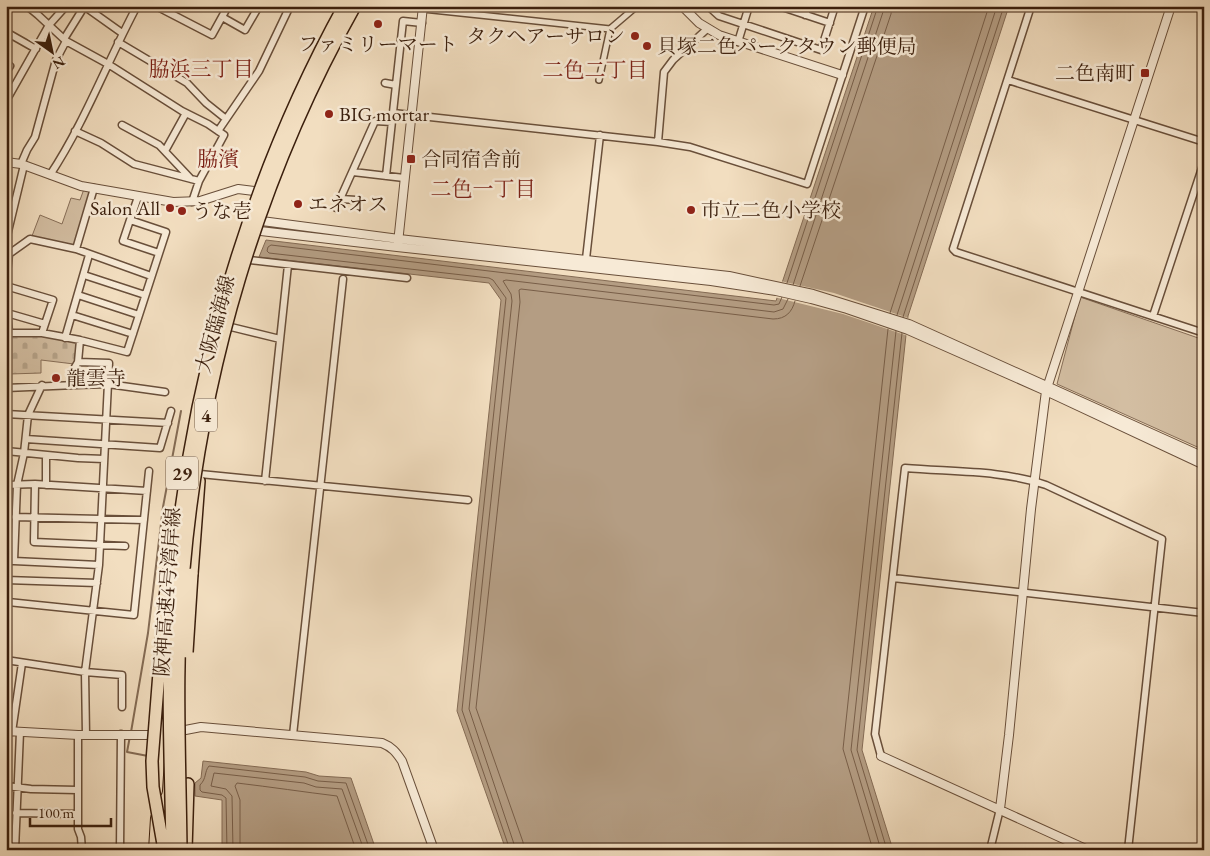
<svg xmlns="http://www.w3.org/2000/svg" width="1210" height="856" font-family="'EB Garamond','Noto Serif JP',serif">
<defs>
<pattern id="cemetery-stones" width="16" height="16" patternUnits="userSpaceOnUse" patternTransform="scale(1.25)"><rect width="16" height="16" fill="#d3bea2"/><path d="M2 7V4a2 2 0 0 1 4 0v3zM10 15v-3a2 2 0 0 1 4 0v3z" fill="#b6a38a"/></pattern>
</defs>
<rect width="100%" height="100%" fill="#f2dec0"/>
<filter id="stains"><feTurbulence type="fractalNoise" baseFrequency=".004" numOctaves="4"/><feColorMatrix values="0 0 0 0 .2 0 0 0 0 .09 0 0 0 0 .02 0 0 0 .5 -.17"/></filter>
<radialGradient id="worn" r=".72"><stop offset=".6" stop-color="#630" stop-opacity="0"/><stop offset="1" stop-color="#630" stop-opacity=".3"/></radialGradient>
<path fill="url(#cemetery-stones)" stroke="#876e58" d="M8 336H41L77 342 74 364 41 360V373L10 374V366H6Z"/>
<path fill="#d3bea2" stroke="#876e58" d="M84 189 91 190 75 247 32 236 40 215 62 224 71 198 80 200Z
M1080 297 1204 340V450L1057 384Z"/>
<path fill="#b49d83" stroke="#846b54" d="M874 6H1009L908 316 862 750 893 850H506L457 711 501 300 489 283 259 257 266 240 776 301Z
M203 761 306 772 319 776 351 778 376 850H222V800L195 796V783L201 778Z"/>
<path fill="#f2dec0" d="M780 281 834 293 911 319 908 336 843 314 774 297Z"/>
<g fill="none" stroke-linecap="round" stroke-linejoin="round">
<path stroke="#785e48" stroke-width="1" d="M787 283 878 6
M793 285 885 6
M800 286 891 14 892 6
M890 313 989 6
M897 315 997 6
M903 317 1004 6
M227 850 226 798 222 795 202 792 200 790V785C207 778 204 772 209 766L305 777 318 781 346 783 370 850
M233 850 232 796 226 789 211 786 214 773 304 783 316 787 342 789 364 850
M240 850V800L235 786 237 783C271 787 304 792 337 796L356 850
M510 850 462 710 506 298 493 280 489 278 269 253 267 251 268 247 271 245 774 305 779 304 782 297
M516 850 469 709 512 301 511 294 503 281 506 280 774 312 783 309 788 299
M524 850 523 842 476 708 520 302 519 290 521 289 773 319C786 319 792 312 795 301
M873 850 843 749 888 329
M881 850 851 750 896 331
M887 850 857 750 902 333"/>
<path stroke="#846b54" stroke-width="2" d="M131 732 148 633 163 507 181 411
M130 736 127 752 148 756"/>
<g stroke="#694f3a" stroke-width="8">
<path id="pedestrian" d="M423 9 610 29
M599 80 610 29 637 6"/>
</g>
<g stroke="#694f3a" stroke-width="9">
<path id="minor" d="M27 6 38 15 66 41 108 64 182 111 208 124 224 135 199 181 192 202
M84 6 122 33
M156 6 212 35 228 6
M708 6 719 16 821 50 835 6
M779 6 830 23
M1031 6 953 249 956 252 1204 333
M805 15 808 6
M222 17 245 30 259 6
M6 32 36 49
M64 39 84 7
M118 42 187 83 206 103 226 119
M738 42 749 6
M6 63 10 66 6 72
M1008 80 1204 142
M385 83 396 85
M6 101 49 25 66 6
M393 113 658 142 690 147 807 184 865 6
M122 125 159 145 191 179
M75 131 101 143 134 164 199 181
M218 131 259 71 290 6
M658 142 664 72 673 60 707 29
M165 151 186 113
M21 164 27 150 35 137 56 60 66 41
M353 172 404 178
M50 175C85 122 107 62 137 6
M386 176 403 21 422 23
M341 199 356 200
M336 208 375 121 392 122
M130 220 123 241 159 253
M6 240 24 165
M76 249 94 188
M586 259 600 135
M250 260 407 278
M84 275 145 295
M6 282 9 254 30 239 76 249 151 276
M6 286 53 300 42 333
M78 295 139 315
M6 299 9 333H42L80 340 127 352 166 232 130 220 138 197
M7 313 45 324
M72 315 133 334
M1153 316 1204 162
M231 327 280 339
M65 338 89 255
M80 340 78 362 109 363 99 565 85 672 86 735
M42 385 28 415 24 453 17 485 14 561 99 565
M76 385 108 384 165 392
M6 388 76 385 75 367 78 362
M6 414 168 423
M26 439 160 448 171 411
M6 451 78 458 104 459
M200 474 468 500
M265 481 288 265
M35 484 34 542 125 546
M6 485 35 484 147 491
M46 485V455
M15 517 144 520
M6 561H14
M893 578 1204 613
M6 580 97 583
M6 601 8 602 6 617
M8 602 134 615 149 471
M6 660 85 672 122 675V707
M12 732 22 663
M78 735V829L81 837 82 850
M293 735 343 279
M881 756 875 734 905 468C951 472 1002 470 1046 485L1162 539 1128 850
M6 786 31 789 77 790
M16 813 77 814
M15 850 20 732
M120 850 121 734
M990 850 1000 809"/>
</g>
<g stroke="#694f3a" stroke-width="10">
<path id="tertiary" d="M682 6 699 23 719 35 842 75
M6 162 21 164 81 186 173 202 200 201 238 189 254 191
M254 220 399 239 729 276 813 294 909 324 1204 457
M252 230 397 247 711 281 776 291 811 299 847 309 908 330 1046 391 1204 465
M398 243 423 6
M6 731 78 735H157
M175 732 201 727 382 743C392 747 396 752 402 761L434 850
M881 756 1088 850
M1000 809 1009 735 1031 509 1046 391 1171 6"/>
</g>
<g stroke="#3b1f0d" stroke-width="12">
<path id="primary" d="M157 791 164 679
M154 850 156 818"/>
</g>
<g stroke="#3b1f0d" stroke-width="14">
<path id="motorway" d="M192 574 199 481
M165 597 173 544
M186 850 188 784"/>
</g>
<use href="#pedestrian" stroke="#f7ead6" stroke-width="5"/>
<use href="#minor" stroke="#f7ead6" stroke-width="6"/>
<use href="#tertiary" stroke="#f7ead6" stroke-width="8"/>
<use href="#primary" stroke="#f2dec0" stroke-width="10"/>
<use href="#motorway" stroke="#f2dec0" stroke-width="11"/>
<g stroke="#3b1f0d" stroke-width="14" stroke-linecap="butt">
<path id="motorway-bridge" d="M187 652 192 574
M164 850 153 787 152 761 165 597
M172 850C171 774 167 698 171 622 181 411 242 191 344 6
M181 850C180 756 175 662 184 569 201 373 258 178 355 6"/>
</g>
<use href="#motorway-bridge" stroke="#f2dec0" stroke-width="11"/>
</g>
<g fill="#8f2418" stroke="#f7ead6" stroke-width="2">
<circle cx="378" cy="24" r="5"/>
<circle cx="635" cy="36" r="5"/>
<circle cx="647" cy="46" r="5"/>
<rect x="1140" y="68" width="10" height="10" rx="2.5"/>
<circle cx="329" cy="114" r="5"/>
<rect x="406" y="154" width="10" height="10" rx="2.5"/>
<circle cx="298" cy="204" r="5"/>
<circle cx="170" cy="208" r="5"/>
<circle cx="691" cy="210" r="5"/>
<circle cx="182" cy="211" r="5"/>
<circle cx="56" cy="378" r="5"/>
</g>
<g text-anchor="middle" stroke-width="5" stroke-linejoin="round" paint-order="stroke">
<g fill="#f7ead6" stroke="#735c49" stroke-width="1">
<rect x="195" y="398.5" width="22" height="33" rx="4"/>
<rect x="166" y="456.5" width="32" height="33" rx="4"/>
</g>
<g font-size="19" font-weight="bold" fill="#3b1f0d">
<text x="206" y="422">4</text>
<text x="182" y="480">29</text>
</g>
<g font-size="20" fill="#3b1f0d" stroke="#f7ead6" text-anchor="start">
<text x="625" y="43" text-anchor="end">タクヘアーサロン</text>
<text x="378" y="51" text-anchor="middle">ファミリーマート</text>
<text x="657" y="53">貝塚二色パークタウン郵便局</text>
<text x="1135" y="80" text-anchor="end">二色南町</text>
<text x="339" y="121">BIG mortar</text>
<text x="421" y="166">合同宿舎前</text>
<text x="308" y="211">エネオス</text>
<text x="160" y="215" text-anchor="end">Salon All</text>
<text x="701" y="217">市立二色小学校</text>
<text x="192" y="218">うな壱</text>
<text x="66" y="385">龍雲寺</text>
</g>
<g font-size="20" fill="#3b1f0d" stroke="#f7ead6">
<text transform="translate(215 324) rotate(-75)" y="7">大阪臨海線</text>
<text transform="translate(167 592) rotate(-86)" y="7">阪神高速4号湾岸線</text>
</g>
<g font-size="21" fill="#7a1f14" stroke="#f7ead6">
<text x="201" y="76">脇浜三丁目</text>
<text x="595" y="77">二色二丁目</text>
<text x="218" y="166">脇濱</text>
<text x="483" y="196">二色一丁目</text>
</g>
</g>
<rect width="1210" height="856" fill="none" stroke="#f2dec0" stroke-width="25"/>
<rect x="8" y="8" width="1195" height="841" fill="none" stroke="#3b1f0d" stroke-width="2.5"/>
<rect x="12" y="12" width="1185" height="831" fill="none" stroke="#3b1f0d"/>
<g transform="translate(52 52) rotate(147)" stroke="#f7ead6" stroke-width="4" paint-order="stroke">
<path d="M0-4L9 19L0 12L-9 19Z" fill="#3b1f0d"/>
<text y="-8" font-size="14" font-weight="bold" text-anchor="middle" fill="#3b1f0d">N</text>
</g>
<path d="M30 818v8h81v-8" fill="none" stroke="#3b1f0d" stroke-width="2.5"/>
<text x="38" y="818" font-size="15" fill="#3b1f0d" stroke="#f7ead6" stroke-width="4" paint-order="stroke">100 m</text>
<rect width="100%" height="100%" filter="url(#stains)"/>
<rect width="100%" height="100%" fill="url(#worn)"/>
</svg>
